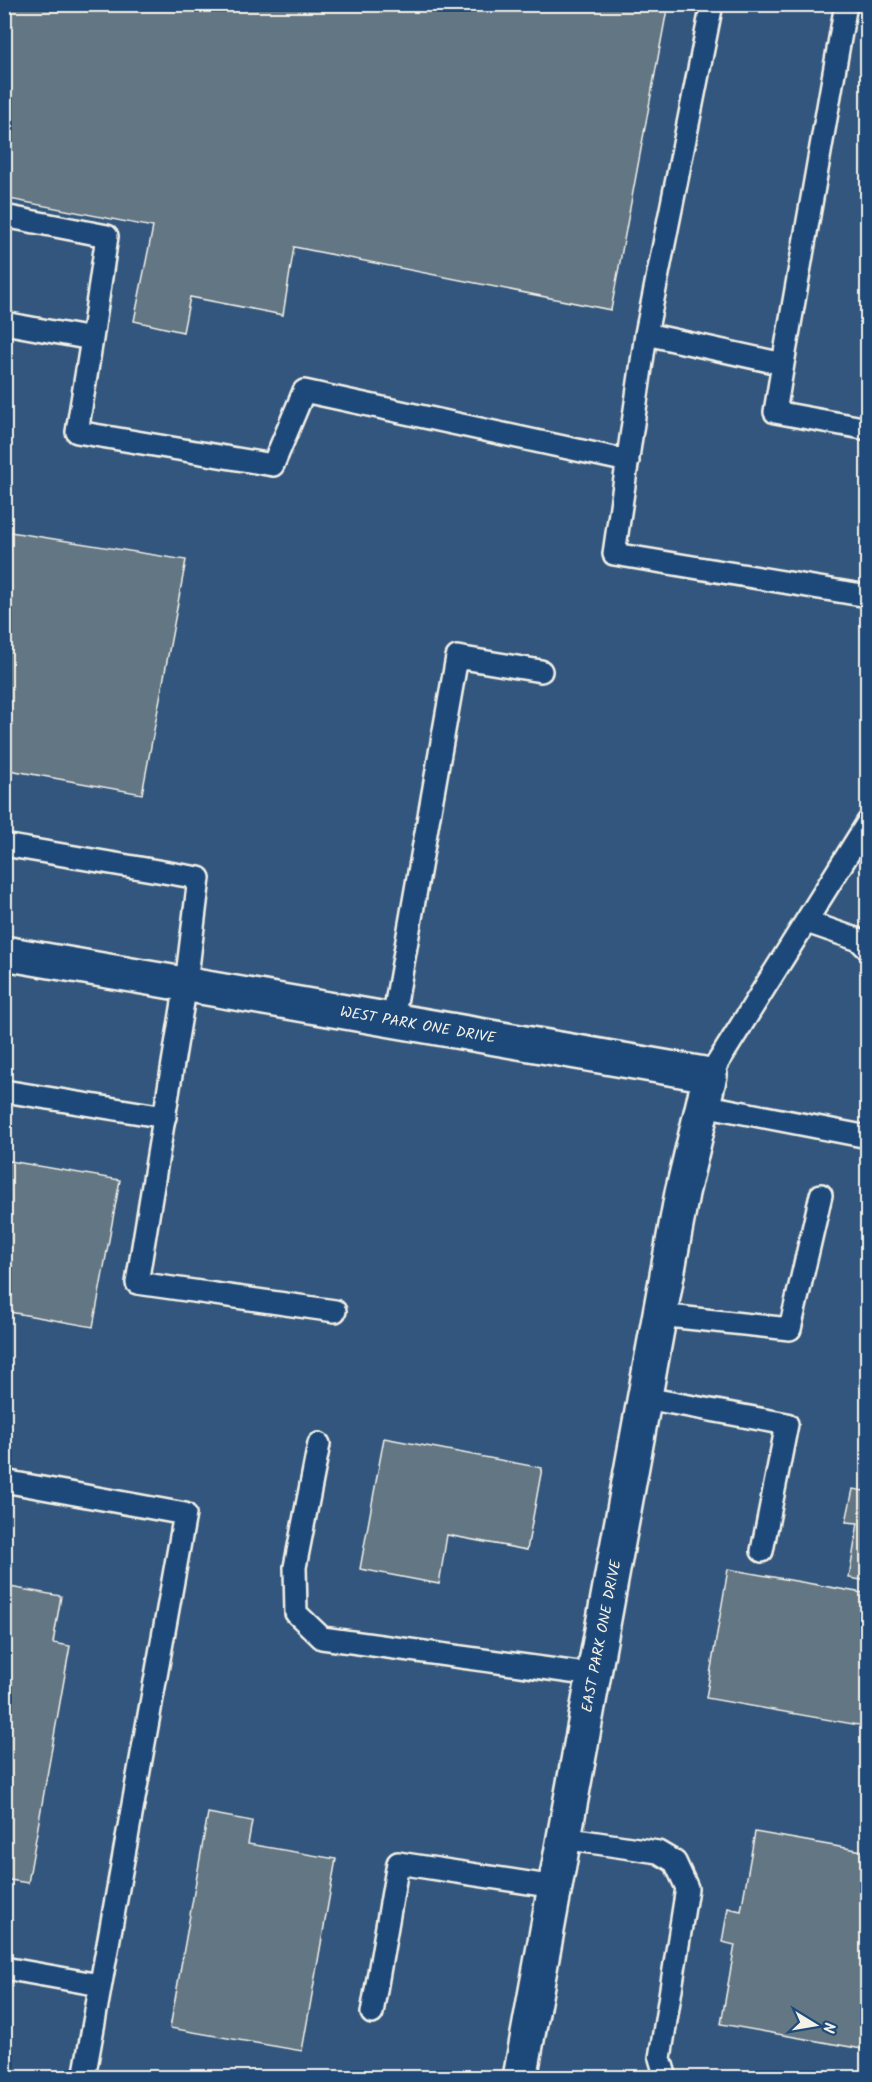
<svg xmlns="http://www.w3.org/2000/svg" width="872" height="2082" font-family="Kalam,sans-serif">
<rect width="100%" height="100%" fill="#1f4a7a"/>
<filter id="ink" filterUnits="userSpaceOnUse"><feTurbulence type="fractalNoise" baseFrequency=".0167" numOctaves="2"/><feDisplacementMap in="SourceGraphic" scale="12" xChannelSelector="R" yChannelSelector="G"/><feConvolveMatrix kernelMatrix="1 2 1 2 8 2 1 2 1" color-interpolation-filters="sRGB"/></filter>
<g filter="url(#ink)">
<path fill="#33577d" d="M5 5H867V2077H5Z"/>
<path fill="#637684" stroke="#f4f1e8" stroke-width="1.5" d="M4 4H668L611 310 294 247 283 315 190 297 183 332 134 321 153 227 4 198Z
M4 531 186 560 142 794 4 769Z
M4 1160 120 1180 93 1327 4 1311Z
M384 1438 542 1468 527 1550 447 1535 439 1584 360 1569Z
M868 1473V1581L849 1578 858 1523 846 1522 853 1489 864 1491Z
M728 1569 868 1594V1708L864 1726 706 1698Z
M4 1586 61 1596 53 1643 70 1646 28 1883 4 1879Z
M208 1813 252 1821 248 1844 336 1859 302 2051 170 2028Z
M755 1832 868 1852V2050L721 2024 735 1945 722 1942 728 1908 741 1911Z"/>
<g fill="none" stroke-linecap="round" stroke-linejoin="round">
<g stroke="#f4f1e8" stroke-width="26">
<path id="service" d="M846 4 783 364 646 334 614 554 868 596
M4 216 107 236 92 339
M4 323 92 339 77 432 273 465 304 391 628 461
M646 334 712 4
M783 364 775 412 868 429
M4 845 199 878 186 984 137 1283 335 1311
M807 922 859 940 868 949
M393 1020 457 657 541 671
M710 1075 868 822
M4 1091 165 1117
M703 1105 868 1137
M659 1315 790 1329 821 1195
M645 1398 787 1424 762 1551
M319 1444 295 1567 296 1613 322 1638 593 1675
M4 1481 185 1514 84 2078
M563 1838 658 1852 675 1862 687 1888 660 2058 666 2078
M4 1968 100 1985
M372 2013 398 1863 555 1887"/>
</g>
<g stroke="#f4f1e8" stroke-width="38">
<g id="minor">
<path id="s1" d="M4 953 710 1075 682 1193 520 2078"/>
</g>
</g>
<use href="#service" stroke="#1f4a7a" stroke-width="21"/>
<use href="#minor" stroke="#1f4a7a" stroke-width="33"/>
</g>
</g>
<g text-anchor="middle" stroke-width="5" stroke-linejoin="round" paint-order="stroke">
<g font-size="15" fill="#f4f1e8" stroke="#1f4a7a">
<text dy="5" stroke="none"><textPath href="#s1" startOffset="420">WEST PARK ONE DRIVE</textPath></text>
<text transform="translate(601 1636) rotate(-79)" y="5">EAST PARK ONE DRIVE</text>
</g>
</g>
<rect width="872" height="2082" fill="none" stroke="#1f4a7a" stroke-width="24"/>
<rect x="12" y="12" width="848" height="2058" fill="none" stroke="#f4f1e8" stroke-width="2" filter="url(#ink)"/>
<g transform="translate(815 2025) rotate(101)" stroke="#1f4a7a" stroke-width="4.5" paint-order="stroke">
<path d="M0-4.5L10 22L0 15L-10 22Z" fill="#f4f1e8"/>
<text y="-9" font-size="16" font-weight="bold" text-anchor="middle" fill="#f4f1e8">N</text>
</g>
</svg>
